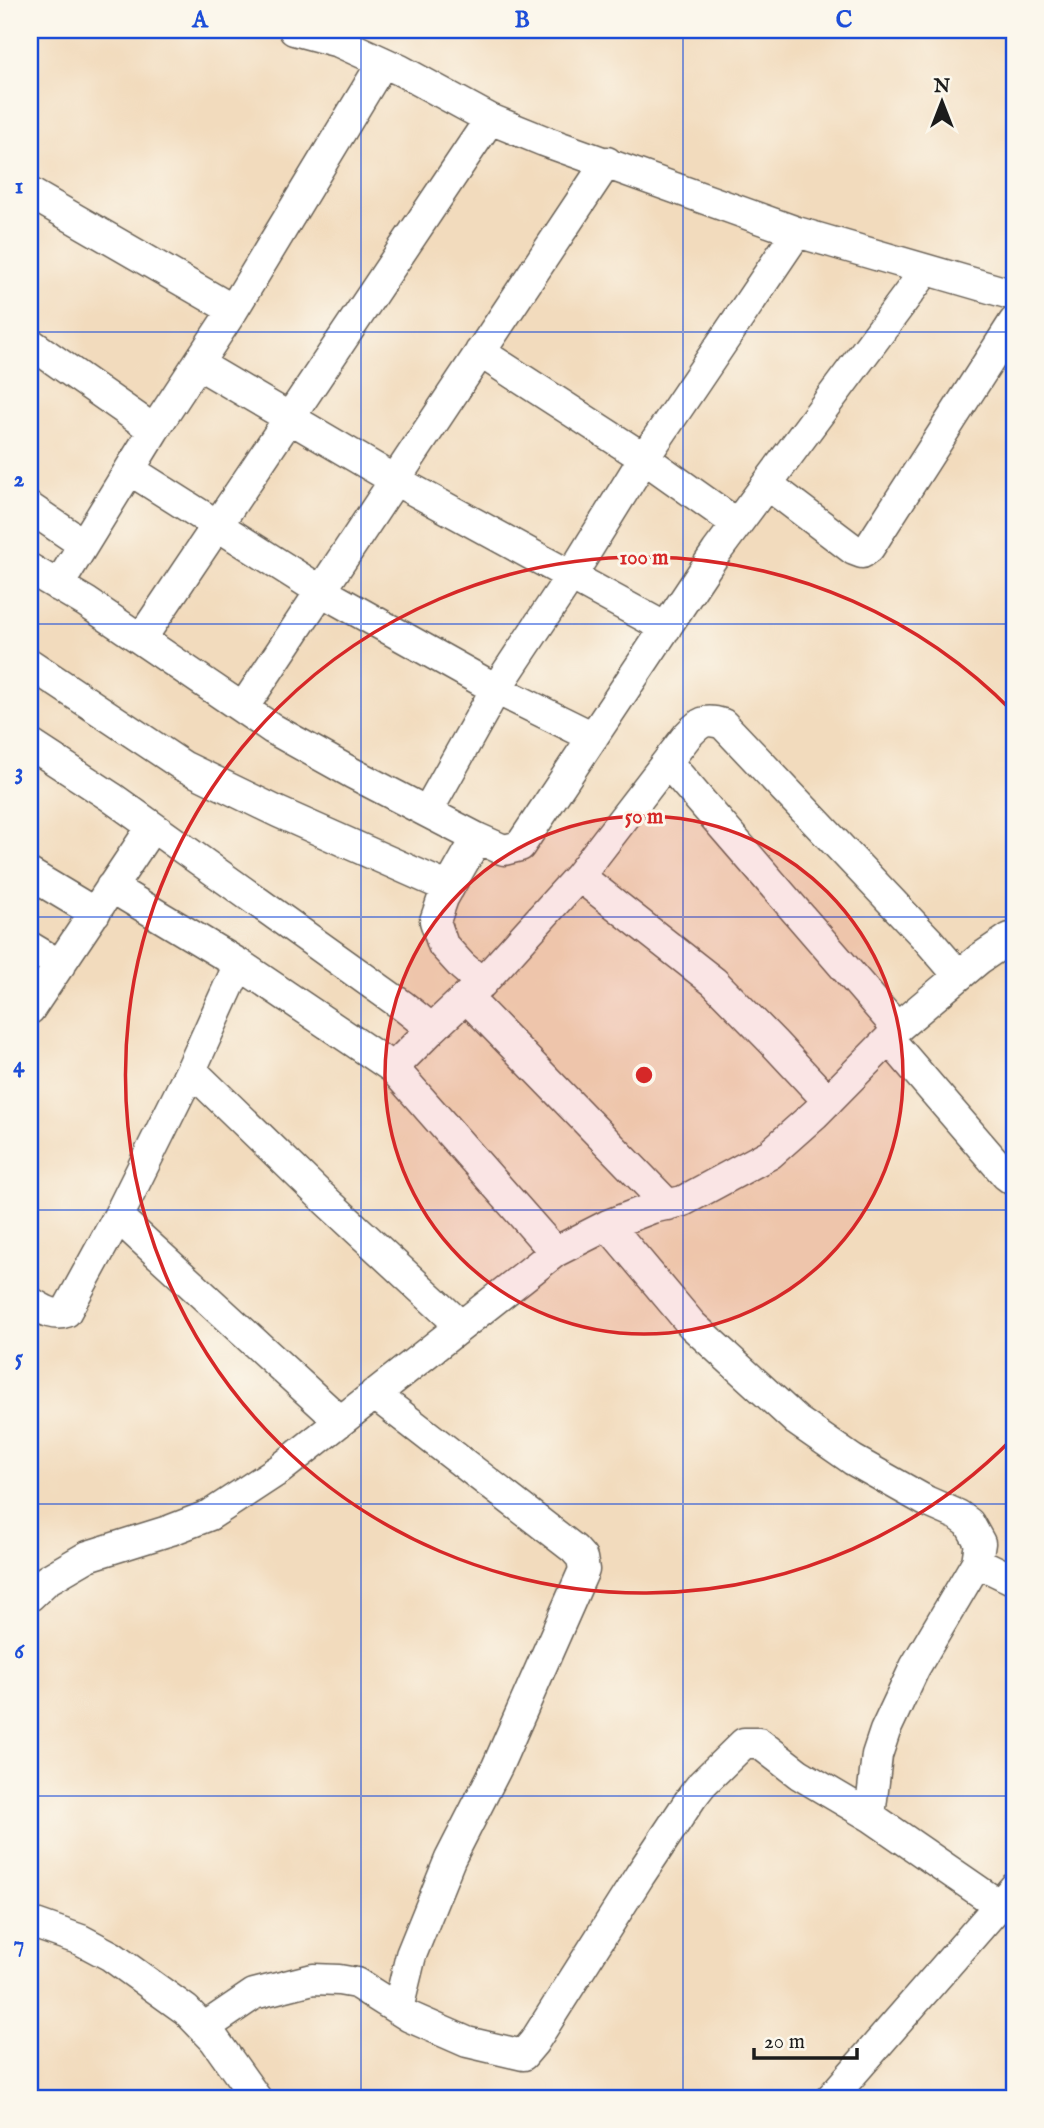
<svg xmlns="http://www.w3.org/2000/svg" width="1044" height="2128" font-family="'IM FELL English',serif">
<rect width="100%" height="100%" fill="#fbf7ec"/>
<filter id="ink" filterUnits="userSpaceOnUse"><feTurbulence type="fractalNoise" baseFrequency=".0143" numOctaves="2"/><feDisplacementMap in="SourceGraphic" scale="14" xChannelSelector="R" yChannelSelector="G"/><feConvolveMatrix kernelMatrix="1 2 1 2 8 2 1 2 1" color-interpolation-filters="sRGB"/></filter>
<filter id="wash" filterUnits="userSpaceOnUse"><feTurbulence type="fractalNoise" baseFrequency=".00686" numOctaves="4" result="noise"/><feDisplacementMap in="SourceGraphic" scale="28" xChannelSelector="R" yChannelSelector="G"/><feGaussianBlur stdDeviation="1.57" result="paint"/><feColorMatrix in="noise" values="0 0 0 0 0 0 0 0 0 0 0 0 0 0 0 0 0 1.4 0 .05"/><feComposite in="paint" operator="in"/></filter>
<g filter="url(#wash)">
<rect width="100%" height="100%" fill="#f2dbbd"/>
</g>
<g filter="url(#ink)">
<g fill="none" stroke-linecap="round" stroke-linejoin="round">
<g stroke="#675f54" stroke-width="33">
<path id="street" d="M294 30 339 42 400 70 490 119 544 141 797 232 1014 295
M30 193 233 310
M30 343 154 430
M480 352 644 458 737 524
M198 364 395 480 666 628
M130 470 321 591 496 689 427 812
M767 484 854 550 862 553 869 548 1014 322
M30 508 83 544
M30 569 86 602 273 729 352 773 477 838 443 898 435 921 443 945 462 966 482 983
M58 586 154 430 233 310 383 62
M141 639 490 119
M30 664 183 766 278 812 449 888
M243 708 607 162
M593 737 496 689 571 576 644 458 797 232
M30 744 111 797 403 1006 432 1029 466 997 668 1205
M667 762 897 1028
M477 838 504 850 520 846 717 551 926 270
M30 874 95 913
M579 876 714 982 773 1042 828 1101
M111 887 239 964 393 1068 432 1029
M30 947 60 965
M239 964 191 1070 118 1217 340 1421
M466 997 482 983 579 876 687 736C700 722 705 718 723 724L928 940 959 976
M30 1009 152 827
M889 1039 1006 1175 1014 1181
M393 1068 555 1252
M191 1070 321 1196 461 1326
M608 1225 692 1325 797 1421 853 1460 926 1501 958 1515 969 1523 980 1543 977 1562 915 1667 885 1731 877 1755 870 1816 999 1905
M30 1302C43 1309 52 1317 66 1312L118 1217
M374 1394 574 1549 582 1558 584 1570 497 1767 450 1859 411 1955 398 2009
M977 1562 1014 1580
M30 1596 47 1580 88 1556 171 1530 210 1515 280 1469 555 1252 608 1225 652 1208 683 1201 770 1154 815 1114 889 1039 897 1028 979 959 1010 938 1014 942
M30 1922 81 1940 111 1956 186 2010 214 2039 256 2098
M204 2028 254 1994 313 1979 339 1980 356 1983 410 2017 467 2042 523 2055 534 2042 640 1875 692 1797 702 1784 744 1743H759L799 1774 870 1816
M831 2098 1014 1888"/>
</g>
<use href="#street" stroke="#fff" stroke-width="30"/>
</g>
</g>
<path fill="none" stroke="#1d4ed8" stroke-width="2" stroke-opacity="0.55" d="M361 30V2098M683 30V2098M30 332H1014M30 624H1014M30 917H1014M30 1210H1014M30 1504H1014M30 1796H1014"/>
<circle cx="644" cy="1075" r="259" fill="#d62828" fill-opacity=".12"/>
<g fill="none" stroke="#d62828" stroke-width="3.5">
<circle cx="644" cy="1075" r="259"/>
<path d="M1013 1438A518 518 0 1 1 1013 712"/>
</g>
<circle cx="644" cy="1075" r="10" fill="#d62828" stroke="#fbf7ec" stroke-width="3.5"/>
<g font-size="21" text-anchor="middle" font-weight="bold" fill="#d62828" stroke="#fbf7ec" stroke-width="6" stroke-linejoin="round" paint-order="stroke">
<text x="644" y="564">100 m</text>
<text x="644" y="823">50 m</text>
</g>
<rect width="1044" height="2128" fill="none" stroke="#fbf7ec" stroke-width="77"/>
<g transform="translate(942 102)" stroke="#fbf7ec" stroke-width="5" paint-order="stroke">
<path d="M0-5L12 26L0 18L-12 26Z" fill="#1c1c1c"/>
<text y="-10" font-size="19" font-weight="bold" text-anchor="middle" fill="#1c1c1c">N</text>
</g>
<path d="M754 2048v10h103v-10" fill="none" stroke="#1c1c1c" stroke-width="3.5"/>
<text x="764" y="2048" font-size="21" fill="#1c1c1c" stroke="#fbf7ec" stroke-width="5" paint-order="stroke">20 m</text>
<rect x="38" y="38" width="968" height="2052" fill="none" stroke="#1d4ed8" stroke-width="2.5"/>
<g font-size="23" text-anchor="middle" font-weight="bold" fill="#1d4ed8">
<text x="200" y="27">A</text>
<text x="522" y="27">B</text>
<text x="844" y="27">C</text>
<text x="19" y="193">1</text>
<text x="19" y="486">2</text>
<text x="19" y="779">3</text>
<text x="19" y="1072">4</text>
<text x="19" y="1365">5</text>
<text x="19" y="1658">6</text>
<text x="19" y="1951">7</text>
</g>
</svg>
